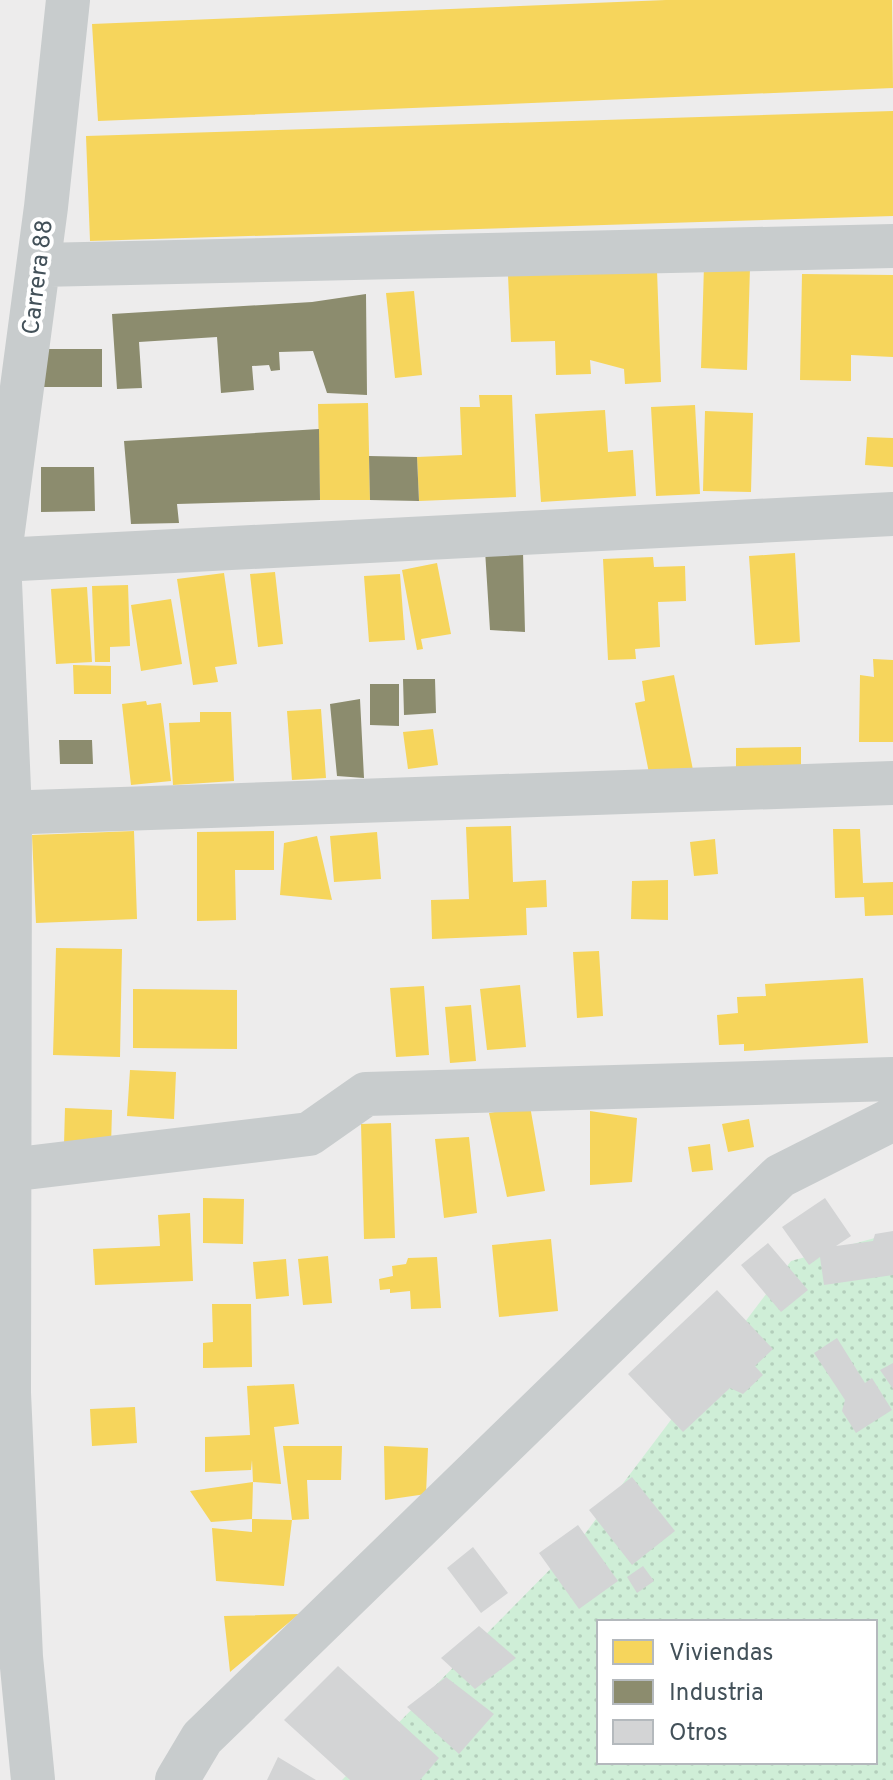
<svg xmlns="http://www.w3.org/2000/svg" width="893" height="1780" font-family="Overpass,sans-serif">
<defs>
<pattern id="grass-dots" width="8" height="8" patternUnits="userSpaceOnUse" patternTransform="scale(2)"><rect width="8" height="8" fill="#cfeed7"/><path d="M2 2h.1M6 6h.1" fill="none" stroke="#b3cebb" stroke-width="1.8" stroke-linecap="round"/></pattern>
</defs>
<rect width="100%" height="100%" fill="#edecec"/>
<path fill="url(#grass-dots)" fill-rule="evenodd" d="M893 1233V1780H342L584 1535 791 1261ZM599 1622H875V1762H599Z"/>
<path fill="#f6d55c" d="M666 0H892L893 88 98 121 92 24Z
M893 111V216L90 241 86 136Z
M704 265 750 267 747 370 701 368Z
M657 270 661 382 625 384 624 369 590 360 591 374 556 375 555 341 511 342 508 275Z
M802 274 893 275V357L851 355V381L800 380Z
M414 291 422 375 395 378 386 293Z
M479 395H512L516 497 419 501 417 457 462 455 460 407H480Z
M368 403 370 500H320L318 404Z
M695 405 700 494 656 496 651 407Z
M605 410 608 452 633 450 636 496 541 502 535 414Z
M705 411 753 413 751 492 703 491Z
M867 437 893 438V467L865 465Z
M795 553 800 642 755 645 749 556Z
M653 557 654 567 685 566 686 601 658 602 660 647 635 649 636 659 608 660 603 559Z
M437 563 451 634 421 639 423 649 417 650 402 570Z
M275 572 283 644 258 647 250 574Z
M224 573 237 664 215 667 218 682 193 685 177 579Z
M400 574 405 640 369 642 364 576Z
M128 585 130 646 110 647V662H95L92 586Z
M87 587 92 662 56 664 51 589Z
M171 599 182 664 141 671 131 605Z
M873 659 893 660V742H859L860 675 874 677Z
M73 665 111 666V694H74Z
M674 675 693 770 650 778 635 703 645 701 642 681Z
M146 701 147 705 161 703 171 781 131 785 122 704Z
M321 709 326 778 292 780 287 711Z
M200 712H231L234 781 173 785 169 723 200 722Z
M433 729 438 765 408 769 403 732Z
M801 747V776H736V748Z
M511 826 513 882 546 880 547 907 526 908 527 935 432 939 431 900 469 899 466 827Z
M833 829H860L863 883 893 882V915L865 916 864 897 835 898Z
M134 831 137 919 36 923 32 835Z
M274 831V870H235L236 920 197 921V832Z
M377 832 381 879 334 882 330 836Z
M317 836 332 900 280 895 284 843Z
M715 839 718 874 694 876 690 842Z
M668 880V920L631 919 632 881Z
M56 948 122 949 120 1057 53 1055Z
M599 951 603 1016 577 1018 573 952Z
M863 978 868 1043 744 1051V1044L719 1045 717 1015 738 1013 737 997 766 996 765 984Z
M520 985 526 1047 487 1050 480 989Z
M424 986 429 1055 396 1057 390 988Z
M133 989 237 990V1049L133 1048Z
M471 1005 476 1061 450 1063 445 1007Z
M130 1070 176 1072 174 1119 127 1116Z
M530 1106 545 1191 507 1197 489 1113Z
M65 1108 112 1110 111 1147 64 1145Z
M590 1111 637 1118 632 1182 590 1185Z
M749 1119 754 1147 728 1152 722 1124Z
M391 1123 395 1238 364 1239 361 1124Z
M469 1137 477 1213 444 1218 435 1139Z
M710 1144 713 1170 692 1172 688 1147Z
M203 1198 244 1199 243 1244 203 1243Z
M190 1213 193 1281 95 1285 93 1249 160 1246 158 1215Z
M551 1239 558 1311 499 1317 492 1245Z
M328 1256 332 1303 303 1305 298 1259Z
M437 1257 441 1308 411 1309 410 1291 390 1293V1289L380 1290 379 1279 393 1276 392 1266 406 1264 408 1258Z
M286 1259 289 1296 256 1299 253 1262Z
M212 1304H251L252 1367 203 1368V1343L213 1342Z
M294 1384 299 1424 274 1427 281 1484 253 1482 252 1519 211 1522 190 1491 253 1482 252 1460 251 1470 205 1472V1437L250 1435 247 1386Z
M135 1407 137 1443 92 1446 90 1409Z
M283 1446H342L341 1480H307L309 1519 292 1520Z
M384 1446 428 1448 426 1494 385 1500Z
M252 1519 292 1520 284 1586 216 1581 212 1528 252 1532Z
M299 1614 230 1672 224 1616Z"/>
<path fill="#8c8c6e" d="M366 294 367 395 327 393 313 351 279 352 280 370 271 371 269 365 252 366 254 390 221 393 217 337 139 342 142 388 117 389 112 314 312 302Z
M44 349H102V387H44Z
M319 429 320 500 177 504 179 523 131 524 124 441Z
M369 456 417 457 419 501 370 500Z
M41 467H94L95 511 41 512Z
M485 550 523 552 525 632 490 630Z
M403 679H435L436 713 404 715Z
M370 684H399V726L370 725Z
M360 699 364 778 337 776 330 704Z
M59 740H92L93 764H60Z"/>
<path fill="#d3d4d5" d="M825 1198 851 1236 836 1246 873 1241 875 1234 893 1231V1275L824 1285 820 1257 809 1265 782 1227Z
M768 1243 808 1290 781 1312 741 1265Z
M717 1290 773 1349 755 1366 763 1375 743 1394 730 1388 683 1432 628 1374Z
M837 1338 865 1383 872 1378 892 1410 856 1433 842 1411 845 1400 814 1353Z
M893 1363V1389L880 1370Z
M632 1477 675 1531 632 1565 589 1510Z
M578 1525 618 1581 579 1609 539 1553Z
M473 1547 508 1593 481 1613 447 1568Z
M643 1566 654 1581 637 1593 627 1577Z
M479 1626 516 1658 475 1689 441 1658Z
M338 1666 439 1758 420 1780H350L284 1720Z
M446 1677 494 1714 459 1754 407 1707Z
M278 1757 316 1780H267Z"/>
<g fill="none" stroke-linecap="round" stroke-linejoin="round">
<path stroke="#c8cccd" stroke-width="44" d="M39 265 893 246
M0 553 46 207 68 0
M0 560 893 514
M0 582 10 812 9 1393 21 1657 33 1780
M0 813 893 783
M9 1170 309 1134 366 1094 893 1079
M177 1780 202 1738 780 1176 893 1119"/>
</g>
<g text-anchor="middle" stroke-width="8" stroke-linejoin="round" paint-order="stroke">
<g font-size="24" fill="#435159" stroke="#fff">
<text transform="translate(37 277) rotate(-83)" y="8">Carrera 88</text>
</g>
</g>
<rect x="597" y="1620" width="280" height="144" fill="#ffffff" stroke="#b4b9bd" stroke-width="2"/>
<rect x="613" y="1640" width="40" height="24" fill="#f6d55c" stroke="#b4b9bd" stroke-width="2"/>
<text x="669" y="1660" font-size="24" fill="#435159">Viviendas</text>
<rect x="613" y="1680" width="40" height="24" fill="#8c8c6e" stroke="#b4b9bd" stroke-width="2"/>
<text x="669" y="1700" font-size="24" fill="#435159">Industria</text>
<rect x="613" y="1720" width="40" height="24" fill="#d3d4d5" stroke="#b4b9bd" stroke-width="2"/>
<text x="669" y="1740" font-size="24" fill="#435159">Otros</text>
</svg>
